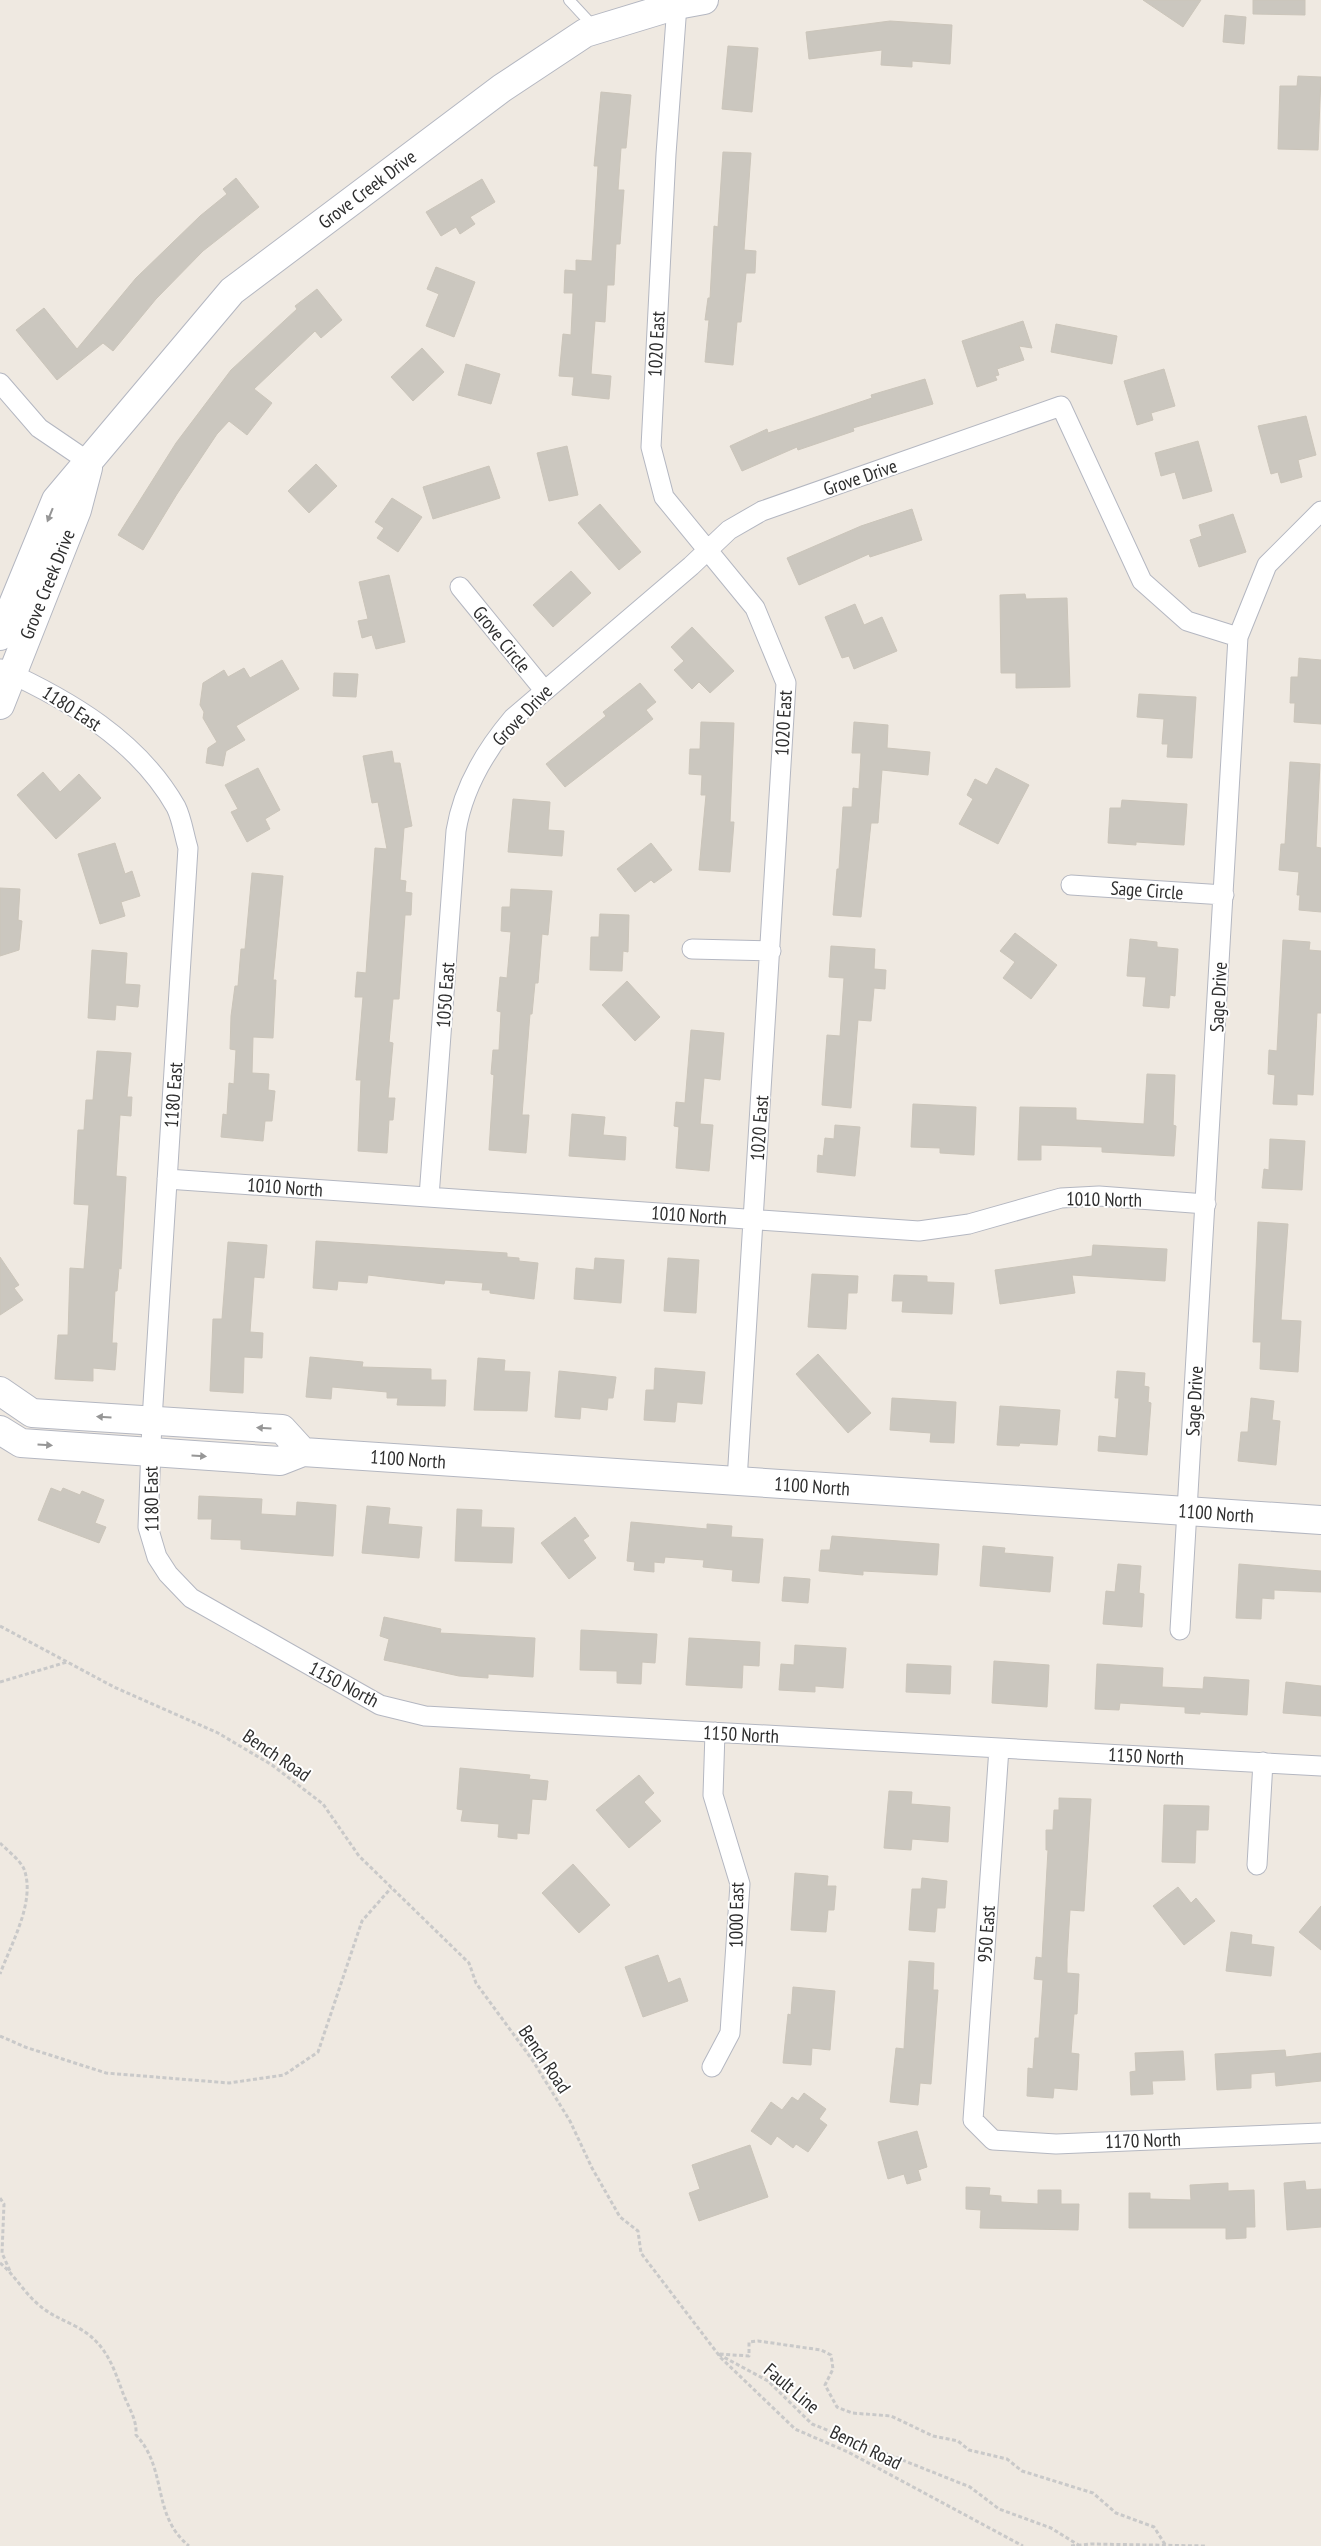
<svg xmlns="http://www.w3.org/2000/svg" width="1321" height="2546" font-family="'PT Sans Narrow',sans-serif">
<rect width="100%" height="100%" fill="#efe9e1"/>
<path fill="#cbc7bf" stroke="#cbc5ba" d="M1143 0H1201L1183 27Z
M1253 0H1305V15L1253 14Z
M1225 15 1246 17 1244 44 1223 42Z
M890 21 952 25 950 64 912 61V67L881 65 882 50 809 59 806 32Z
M728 46 758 48 752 112 722 109Z
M1298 76 1321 77 1318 150 1278 149 1280 86H1297Z
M601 92 631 95 626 148H621L618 190H624L620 244H616L614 285H607L605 322 595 321 591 374 611 376 609 399 572 395 574 377 559 376 563 334 571 335 573 293H564L565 270 576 271V260L592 261 598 166H594Z
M723 152 751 153 744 250 756 251 755 273H746L741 322H737L733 365 705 362 709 320H705L708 298H710L714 226 718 227Z
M236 178 259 207 203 251 156 299 113 351 103 343 57 380 16 330 44 308 77 349 136 278 200 216 227 194 223 189Z
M482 179 495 202 470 217 475 224 460 234 456 227 441 236 426 212Z
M436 267 475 282 454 337 426 326 439 294 427 289Z
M317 289 342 320 321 338 315 331 254 389 272 403 247 435 229 421 217 434 177 494 143 550 118 535 176 443 231 370 297 309 295 306Z
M1023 321 1032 348 1019 346 1024 360 997 369 999 375 995 376 997 380 977 387 962 341Z
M1056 324 1117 336 1112 364 1051 352Z
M422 348 444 372 413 401 391 377Z
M466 364 500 374 491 404 458 395Z
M1164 369 1175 406 1151 413 1153 420 1137 425 1124 381Z
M925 379 933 404 853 428 854 431 798 450 797 447 742 471 730 446 767 429 768 433 872 398 871 395Z
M1306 416 1316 455 1298 460 1302 477 1281 483 1278 472 1271 474 1258 426Z
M1198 441 1212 491 1183 499 1175 472 1161 476 1155 453Z
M567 446 578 495 549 501 537 453Z
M316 464 337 486 309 513 288 491Z
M489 466 500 498 433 519 423 487Z
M392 498 422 517 398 552 377 538 384 528 375 522Z
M600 504 641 552 619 570 578 523Z
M912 509 922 540 870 557 869 554 799 585 787 558 861 526Z
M1233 514 1246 552 1199 567 1190 540 1202 536 1199 525Z
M571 571 591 593 553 627 533 605Z
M389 575 405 642 376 649 372 635 362 638 358 621 368 619 359 582Z
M1025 594 1026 599 1067 598 1070 687 1016 688V673H1001L1000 595Z
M855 604 864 625 882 617 897 651 854 669 849 656 842 658 825 617Z
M692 627 734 671 710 693 699 682 692 689 674 670 684 661 671 647Z
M1299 658 1321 660V724L1294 722 1295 703H1290L1291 677H1298Z
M282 660 299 689 236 726 245 740 226 751 223 766 206 763 208 748 217 742 203 718 204 712 200 705 203 683 224 670 228 677 244 668 250 678Z
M334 673 358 674 356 697 333 696Z
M640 683 656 702 646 710 653 719 565 787 546 764 606 716 603 712Z
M1139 694 1196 697 1192 758 1167 757 1168 744H1162L1164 719 1137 717Z
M701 722 734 723 730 822H734L730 872 699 870 706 795H701L702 775 689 774 690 749H700Z
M854 722 888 725 887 748 930 752 928 775 882 770 878 823H871L861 917 833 915 837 869H839L843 807H852L853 788 859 789 861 753H852Z
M392 751 394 763H400L412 826 404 828 400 880 406 881 405 892 412 893 411 915H405L399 999H393L389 1042 393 1043 388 1098H395L393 1120H389L387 1153 358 1151 361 1080H356L363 997H355L357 972 366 973 375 848 387 849 378 802 372 803 363 756Z
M1290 762 1320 764 1316 847 1321 848V912L1299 910 1300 895H1297L1299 872 1279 870 1281 844H1285Z
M258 768 280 810 265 819 270 829 247 842 231 812 238 809 225 785Z
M996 768 1029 785 998 844 959 824 973 799 967 795 975 779 987 785Z
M43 772 60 792 79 774 101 798 56 839 17 795Z
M513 799 550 802 548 830 564 831 562 856 508 852Z
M1122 800 1187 804 1184 845 1136 842V845L1108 843 1110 808H1121Z
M115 843 125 874 132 871 140 896 121 902 125 916 100 924 78 854Z
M651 843 672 870 654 883 651 880 635 892 617 869Z
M252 873 283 876 273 980H276L273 1038 253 1037 252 1073 269 1074 268 1090 275 1091 272 1121H265L263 1141 221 1137 223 1114 227 1115 229 1083 234 1084 236 1050 230 1049 231 1016 235 986H238L241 949H245Z
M0 888 20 889 18 920 22 921 19 950 0 956Z
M511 889 552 891 548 935 542 934 538 983H535L532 1014H530L522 1115H529L526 1153 489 1150 494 1075 491 1074 493 1050H499L501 1012 497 1011 500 977 507 978 511 932 501 931 502 907H510Z
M600 914 629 915 628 952 623 951 622 971 590 970 591 937H599Z
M1015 933 1057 965 1031 999 1003 978 1015 962 1000 951Z
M1130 939 1157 942V947L1178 949 1175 996 1170 995 1169 1008 1143 1006 1146 977 1127 976Z
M1283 940 1310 942 1309 950 1321 951V1013H1317L1313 1095 1297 1094V1105L1273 1104 1275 1075 1268 1074 1269 1050 1277 1051Z
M831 946 875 949 874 969 886 970 885 989 874 988 871 1021 858 1020 851 1108 822 1105 827 1035 840 1036 844 978 829 977Z
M92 950 127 953 125 984 140 985 138 1007 116 1005 115 1020 88 1018Z
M627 981 660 1017 635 1041 602 1005Z
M691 1030 724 1033 720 1080 704 1078 700 1124 713 1125 709 1171 676 1168 679 1127 674 1126 676 1102 685 1103Z
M97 1051 131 1053 127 1097H132L131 1116 120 1115 116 1176 126 1177 121 1269 119 1268 117 1291H115L112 1343H117L115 1370 93 1368V1381L55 1379 58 1335H68L70 1268 84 1269 89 1205 74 1204 78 1130H84L86 1100H93Z
M1147 1074 1175 1075 1173 1125 1176 1126 1174 1156 1102 1152V1147L1041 1145V1160H1018L1020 1107 1076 1108V1120L1144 1124Z
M913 1104 976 1107 974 1155 940 1153V1148L911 1147Z
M572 1114 605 1117 603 1135 626 1137 625 1160 569 1156Z
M835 1125 860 1127 855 1176 817 1172 818 1155 823 1156 825 1138 834 1139Z
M1270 1139 1305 1141 1302 1190 1262 1188 1264 1169 1269 1170Z
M1258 1222 1288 1224 1281 1320 1301 1321 1298 1372 1260 1369 1261 1342H1253Z
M316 1241 507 1253V1257L519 1258V1261L538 1263 534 1299 490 1293V1290H482L483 1283 445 1280 444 1284 368 1275 367 1283 338 1281 337 1290 313 1288Z
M228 1242 267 1245 264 1278 254 1277 250 1332 263 1333 262 1358 244 1357 243 1393 210 1391 213 1319H222Z
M1093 1245 1167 1249 1165 1281 1072 1275 1075 1293 1000 1304 995 1270 1092 1256Z
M0 1257 19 1285 14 1288 23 1300 0 1315Z
M595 1258 624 1260 621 1303 574 1299 576 1268 594 1270Z
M668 1258 699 1260 696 1313 664 1311Z
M812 1274 858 1276 857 1293H848L846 1329 808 1327Z
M894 1275 927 1276V1282L954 1283 952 1314 902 1312 903 1301H892Z
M818 1354 871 1413 848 1433 796 1374Z
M310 1357 363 1362 362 1367 431 1369V1380H446L445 1406 397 1405 398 1398H387V1392L332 1387 331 1399 306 1397Z
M478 1358 505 1360 504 1371 530 1372 527 1411 474 1410Z
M655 1368 705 1372 702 1404 677 1402 675 1422 644 1420 646 1390H654Z
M559 1371 616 1377 613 1398H608L607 1410 581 1407 580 1419 555 1417Z
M1117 1371 1145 1373 1144 1386 1149 1387 1148 1402 1151 1403 1147 1455 1098 1451 1099 1436 1116 1438 1119 1398H1115Z
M892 1398 956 1402 954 1443 930 1442 931 1433 890 1430Z
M1251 1398 1274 1401 1272 1420 1280 1421 1276 1465 1238 1461 1241 1432H1248Z
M1000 1406 1060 1410 1057 1445 1020 1443 1019 1446 997 1445Z
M51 1488 61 1492 63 1488 80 1495 82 1491 104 1500 95 1523 106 1527 99 1543 38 1520Z
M199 1496 262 1499 261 1514 296 1516 297 1502 336 1505 333 1556 241 1549V1540L211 1539 212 1519H198Z
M367 1506 390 1508 388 1524 422 1527 419 1558 362 1553Z
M457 1509 482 1510 481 1527 514 1528 512 1563 455 1561Z
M575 1517 589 1536 583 1540 596 1558 569 1579 541 1543Z
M631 1522 707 1529V1524L732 1526 731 1537 763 1539 759 1583 732 1581 733 1570 703 1567 704 1560 665 1557 664 1563 654 1562V1572L634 1570 635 1562 627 1561Z
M832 1536 939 1544 937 1575 863 1571V1575L819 1571 821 1550H830Z
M983 1546 1005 1548 1004 1553 1053 1557 1050 1592 980 1586Z
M1118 1564 1141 1566 1139 1593 1144 1594 1142 1627 1103 1624 1106 1591 1115 1592Z
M1239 1564 1321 1571V1592L1274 1590V1599L1262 1598 1261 1619 1236 1618Z
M784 1577 810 1579 808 1603 782 1601Z
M384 1617 441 1629 440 1633 535 1638 533 1677 488 1674V1678L459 1676 384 1660 389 1639 380 1636Z
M581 1630 657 1634 655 1663 642 1662 641 1684 617 1683V1671L580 1670Z
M689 1638 760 1642 759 1666 743 1665 742 1688 686 1685Z
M795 1645 846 1648 843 1688 815 1686V1692L779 1690 781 1664 794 1665Z
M994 1661 1049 1665 1047 1707 992 1703Z
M907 1664 951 1666 950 1694 906 1692Z
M1097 1664 1163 1668 1162 1687 1203 1689 1204 1677 1249 1680 1247 1715 1200 1712V1714L1185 1713V1707L1120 1703 1119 1710 1095 1709Z
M1286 1682 1321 1686V1716L1283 1713Z
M460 1768 530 1775 529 1779 548 1781 546 1800 532 1799 529 1834 517 1833V1839L498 1837 499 1824 461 1821 463 1810 457 1809Z
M639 1775 654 1793 644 1802 661 1821 629 1848 596 1810Z
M889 1791 912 1792 911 1804 950 1807 948 1842 912 1839 911 1850 884 1848Z
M1059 1798 1091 1799 1084 1911 1070 1910 1067 1959V1973L1079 1974 1077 2014H1074L1071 2053 1079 2054 1077 2090 1054 2088 1053 2098 1027 2096 1028 2068 1033 2069 1035 2038H1039L1043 1980 1034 1979 1036 1957 1042 1958 1048 1850H1046V1830H1053L1054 1810H1059Z
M1164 1805 1209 1806 1208 1830H1196L1195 1863 1162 1862Z
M573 1864 610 1905 579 1933 542 1893Z
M795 1873 828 1876 827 1886H836L834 1910H828L826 1932 791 1930Z
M922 1878 947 1881 945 1908H937L935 1932 909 1930 912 1889H921Z
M1178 1887 1191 1903 1196 1898 1215 1921 1184 1945 1153 1906Z
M1321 1906V1950L1299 1932Z
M1231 1932 1252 1935 1251 1944 1274 1947 1271 1976 1226 1971Z
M658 1955 668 1983 680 1978 688 2001 643 2017 625 1967Z
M909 1961 934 1963 933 1990H938L931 2084 920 2083 918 2105 890 2102 896 2048 904 2049Z
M793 1987 835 1991 830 2050 812 2048 811 2065 783 2063 788 2014 791 2015Z
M1285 2050 1286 2057 1321 2053V2081L1276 2086 1275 2072 1251 2074V2088L1217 2090 1215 2054Z
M1183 2051 1185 2080 1152 2081 1153 2094 1131 2095 1130 2072 1136 2071 1135 2053Z
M804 2093 826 2109 819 2119 827 2125 808 2152 796 2144 793 2148 777 2136 771 2145 751 2131 771 2102 782 2110 792 2097 798 2101Z
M917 2131 927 2167 918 2170 921 2180 907 2184 904 2174 888 2179 878 2142Z
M750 2145 768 2197 699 2221 689 2193 700 2189 692 2165Z
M1305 2181 1306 2190 1321 2189V2227L1287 2230 1284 2183Z
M1228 2183V2191L1254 2190 1255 2227H1246V2238L1226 2239V2228H1129V2193H1150V2199L1191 2200 1190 2185Z
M966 2187 990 2188 989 2195 1001 2196V2202L1038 2204V2190H1061V2204H1079L1078 2230 980 2228 981 2210 966 2209Z"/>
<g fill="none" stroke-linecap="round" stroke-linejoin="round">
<g stroke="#b4b7c1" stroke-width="12">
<path id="lane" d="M569 0 594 27"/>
</g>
<g stroke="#b4b7c1" stroke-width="21">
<path id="street" d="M677 5 666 154 651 447 664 497 755 608 786 683 737 1481
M0 383 39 428 89 462
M460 587 544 690
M1 669C69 700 138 740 176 807 182 819 184 835 188 848L152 1420 148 1527 157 1557 168 1574 191 1598 380 1705 425 1716 1321 1766
M1071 885 1224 895
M692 949 771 951
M167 1179 919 1231 969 1224 1061 1198 1099 1196 1206 1204
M429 1197 456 831C463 788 485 751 513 718L691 566 729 530 762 511 1061 406 1142 581 1187 621 1238 637
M1180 1630 1238 637 1267 565 1321 511
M999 1748 973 2120 993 2140 1056 2144 1321 2133
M1257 1865 1263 1762
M712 2067 730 2033 740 1884 713 1795 715 1732"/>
</g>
<g stroke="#b4b7c1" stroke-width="30">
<path id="secondary" d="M0 636 56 500 232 291 502 88 585 33 677 5 704 0
M0 705 77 510 88 468
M0 1391 32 1413 282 1429 303 1452
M0 1430 21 1443 280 1461 303 1452 1321 1520"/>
</g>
<path stroke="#c9c9c9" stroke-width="3" stroke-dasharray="4 2.5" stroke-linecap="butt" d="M0 1626 114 1687 218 1733 272 1765 323 1804 359 1856 469 1963 476 1983 533 2061 570 2121 592 2168 620 2217 638 2231 641 2253 721 2358 795 2429 848 2452 1023 2546
M0 1682 67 1662
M0 1843C7 1850 20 1860 24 1869 36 1901 11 1944 0 1974
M0 2036 25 2047 106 2073 229 2083 284 2075 318 2052 362 1921 391 1888
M0 2198 4 2204 2 2253 10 2271
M0 2263C15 2275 24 2293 39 2305 50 2315 62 2319 75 2326 106 2342 113 2366 124 2396 130 2410 137 2420 136 2435 168 2469 151 2515 189 2546
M1071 2546 1091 2544 1206 2546
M1080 2546 1051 2528 999 2509 970 2487 812 2424 768 2381 718 2354 749 2356V2342L758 2341 821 2350 831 2355 833 2369 825 2385 837 2407 852 2413 891 2416 933 2436 958 2441 969 2450 1007 2459 1022 2471 1093 2493 1116 2513 1154 2527 1166 2546"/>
<use href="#lane" stroke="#fff" stroke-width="10"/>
<use href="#street" stroke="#fff" stroke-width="19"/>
<use href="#secondary" stroke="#fff" stroke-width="28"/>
</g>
<defs><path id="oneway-solid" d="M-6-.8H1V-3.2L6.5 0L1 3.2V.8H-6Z" transform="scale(1.25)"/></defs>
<g fill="#969696">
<use href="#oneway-solid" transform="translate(50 515) rotate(112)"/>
<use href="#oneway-solid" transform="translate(104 1417) rotate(-176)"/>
<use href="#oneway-solid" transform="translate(264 1428) rotate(-176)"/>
<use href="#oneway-solid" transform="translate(45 1445) rotate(4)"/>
<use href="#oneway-solid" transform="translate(199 1456) rotate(4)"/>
</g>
<g text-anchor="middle" stroke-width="4" stroke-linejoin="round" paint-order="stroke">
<g font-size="19" fill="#2e2e2e" stroke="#fff">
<text transform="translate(367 189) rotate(-37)" y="7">Grove Creek Drive</text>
<text transform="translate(656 344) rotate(-87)" y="7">1020 East</text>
<text transform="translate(860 477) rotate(-19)" y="7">Grove Drive</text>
<text transform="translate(47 584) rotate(-68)" y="7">Grove Creek Drive</text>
<text transform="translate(502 639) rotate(51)" y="7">Grove Circle</text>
<text transform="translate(72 708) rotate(33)" y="7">1180 East</text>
<text transform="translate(522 715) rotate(-46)" y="7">Grove Drive</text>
<text transform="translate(783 723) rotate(-87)" y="7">1020 East</text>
<text transform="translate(1147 890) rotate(4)" y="7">Sage Circle</text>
<text transform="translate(445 995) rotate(-86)" y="7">1050 East</text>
<text transform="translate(1218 997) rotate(-87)" y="7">Sage Drive</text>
<text transform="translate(173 1095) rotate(-86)" y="7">1180 East</text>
<text transform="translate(759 1128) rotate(-86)" y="7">1020 East</text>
<text transform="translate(285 1187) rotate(4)" y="7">1010 North</text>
<text transform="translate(1104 1199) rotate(1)" y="7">1010 North</text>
<text transform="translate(689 1215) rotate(4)" y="7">1010 North</text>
<text transform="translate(1194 1401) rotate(-87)" y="7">Sage Drive</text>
<text transform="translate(408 1459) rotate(4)" y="7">1100 North</text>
<text transform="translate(812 1486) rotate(4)" y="7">1100 North</text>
<text transform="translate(151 1499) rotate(-91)" y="7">1180 East</text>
<text transform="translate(1216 1513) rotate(4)" y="7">1100 North</text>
<text transform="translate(344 1684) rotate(28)" y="7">1150 North</text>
<text transform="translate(741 1734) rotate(3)" y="7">1150 North</text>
<text transform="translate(277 1755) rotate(34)" y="7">Bench Road</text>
<text transform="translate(1146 1756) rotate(3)" y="7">1150 North</text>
<text transform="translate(736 1915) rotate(-89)" y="7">1000 East</text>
<text transform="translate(986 1934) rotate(-86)" y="7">950 East</text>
<text transform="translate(545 2059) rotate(56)" y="7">Bench Road</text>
<text transform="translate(1143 2140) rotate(-2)" y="7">1170 North</text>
<text transform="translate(792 2388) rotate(40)" y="7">Fault Line</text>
<text transform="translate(866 2447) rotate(26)" y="7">Bench Road</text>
</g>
</g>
</svg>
